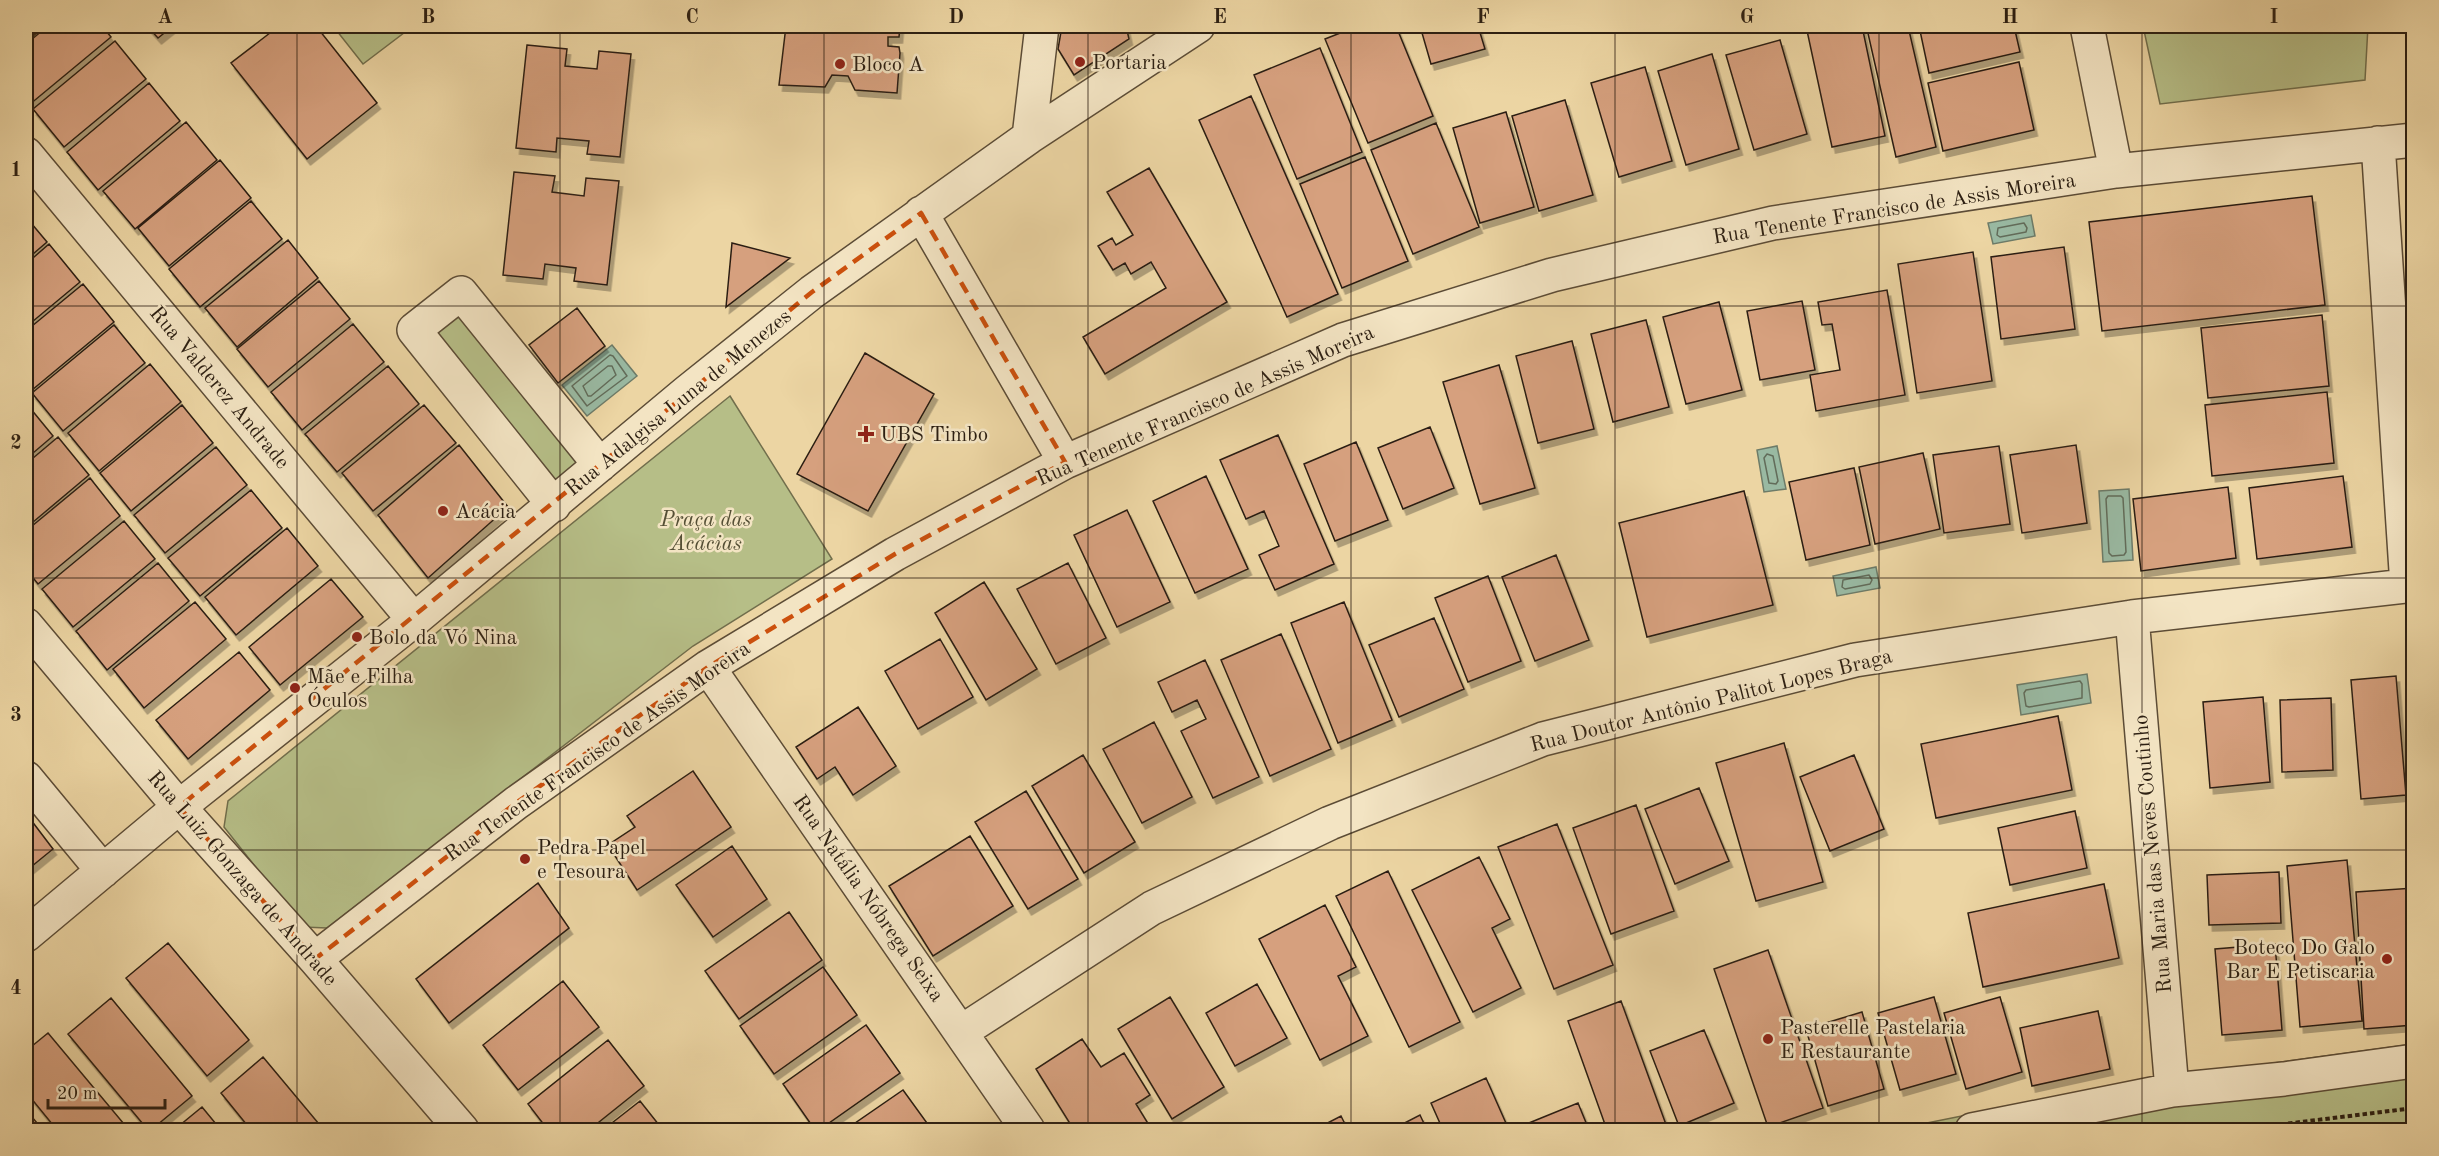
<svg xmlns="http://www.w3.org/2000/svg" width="2439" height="1156" font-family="'Old Standard TT',serif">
<defs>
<filter id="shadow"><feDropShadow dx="3.5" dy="6" stdDeviation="0" flood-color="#0004"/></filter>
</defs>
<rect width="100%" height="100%" fill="#ecd5a3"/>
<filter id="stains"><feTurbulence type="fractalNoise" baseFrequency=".00333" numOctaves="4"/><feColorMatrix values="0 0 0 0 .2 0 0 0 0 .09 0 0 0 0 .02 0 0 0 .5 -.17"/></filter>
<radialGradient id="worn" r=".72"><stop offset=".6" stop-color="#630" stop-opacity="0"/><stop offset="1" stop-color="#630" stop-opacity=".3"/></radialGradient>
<path fill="#b6be87" stroke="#716e4c" stroke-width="1.5" d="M333 26H413L363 64Z
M2143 26H2368L2365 80 2160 104Z
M461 293 600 465 554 505 427 320Z
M730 396 832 559 693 646 327 928 303 927 224 827 228 801Z
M2413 1044V1130H1892L2127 1083Z"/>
<path fill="#99b9a2" stroke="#6d7b68" stroke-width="1.5" d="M2031 215 2035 236 1993 244 1988 223Z
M612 345 637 376 587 416 562 385Z
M1777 446 1786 489 1764 492 1757 450Z
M2129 489 2133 560 2103 562 2099 491Z
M1876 567 1880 588 1837 596 1833 576Z
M2087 674 2091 703 2021 715 2017 685Z"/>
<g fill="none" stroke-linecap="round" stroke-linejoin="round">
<path stroke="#626c5a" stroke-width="1.5" d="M2024 223 2027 228 2026 232 2000 237 1997 235 1998 228Z
M610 355 613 356 627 376 587 406 572 386Z
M608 366H612L616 375 591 396H588L583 386Z
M1767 454 1773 456 1778 481 1776 484 1769 483 1764 458Z
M2121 496 2123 498 2126 552 2124 555 2112 556 2109 553 2106 499 2108 496Z
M1869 575 1872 580 1870 584 1845 589 1842 587 1843 580Z
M2080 681 2082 684V698L2029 707 2026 706 2024 693 2026 690Z"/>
</g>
<path fill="#d6a07e" stroke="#2c1f12" stroke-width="1.5" filter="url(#shadow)" d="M26 26H45L26 42Z
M48 26H102L111 37 29 105 26 101V44Z
M147 26H173L158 38Z
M279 26H316L377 103 307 159 231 63Z
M786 26H900L899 37H888V46L899 47 900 53 897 93 855 90 848 76 832 75 825 87 779 85Z
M1062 26H1126L1129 39 1074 75 1058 49Z
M1358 26H1396L1433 116 1368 143 1325 39Z
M1420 26H1478L1485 49 1431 64Z
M1806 26H1862L1885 136 1832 147Z
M1880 26H1908L1936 147 1896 157 1867 29Z
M1919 26H2014L2020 52 1929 73Z
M1780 40 1807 134 1754 150 1726 55Z
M115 41 146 79 64 147 33 109Z
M527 45 567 49 565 66 597 69 599 51 631 54 620 157 587 154 589 141 557 138 556 152 516 148Z
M1320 48 1362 152 1297 179 1254 75Z
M1712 54 1739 149 1686 165 1658 71Z
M2019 62 2034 130 1943 151 1928 83Z
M1645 67 1672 161 1619 177 1591 83Z
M149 83 180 121 98 190 67 152Z
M1251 96 1338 294 1287 317 1199 120Z
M1565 100 1593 195 1539 211 1512 116Z
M1506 112 1534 207 1480 223 1453 128Z
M186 122 217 160 135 229 103 191Z
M1436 123 1479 227 1413 254 1371 150Z
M1365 157 1408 261 1342 288 1300 184Z
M220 160 251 198 169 266 138 228Z
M1149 168 1227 302 1105 374 1083 337 1166 288 1151 262 1131 274 1125 263 1113 270 1098 246 1112 238 1116 245 1133 235 1107 192Z
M514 172 555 176 552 192 584 196 586 178 619 181 607 285 574 281 576 268 545 264 543 279 503 275Z
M2312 196 2325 305 2102 331 2089 222Z
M251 201 282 239 200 307 169 269Z
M26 217 47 242 26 260Z
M288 240 318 278 237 347 205 308Z
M732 243 790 258 726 307Z
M49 244 80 282 26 327V264Z
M2064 247 2075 329 2001 339 1991 257Z
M1973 252 1992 381 1917 393 1898 264Z
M319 281 350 319 268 387 237 349Z
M83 284 114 322 32 390 26 383V331Z
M1887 290 1905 395 1816 411 1810 375 1840 370 1832 324 1822 325 1818 302Z
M1802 301 1815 370 1760 380 1747 311Z
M1719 302 1742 390 1686 404 1663 317Z
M577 308 605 346 558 383 529 345Z
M2322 315 2329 386 2208 398 2201 328Z
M1646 320 1669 407 1613 422 1591 334Z
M353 324 384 362 302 430 271 392Z
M114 325 145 363 63 431 32 393Z
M1572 341 1594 429 1538 443 1516 356Z
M865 353 934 394 868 511 797 474Z
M150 364 181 402 99 471 68 433Z
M1499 365 1535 488 1480 504 1443 382Z
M388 366 419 404 337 472 305 434Z
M2327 392 2334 463 2212 476 2205 405Z
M26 403 53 436 26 459Z
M182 405 213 443 131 511 100 473Z
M424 405 456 443 373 511 342 473Z
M1430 427 1454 488 1403 509 1378 448Z
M1278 435 1334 564 1275 590 1259 555 1279 546 1264 511 1246 519 1220 460Z
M58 437 89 475 26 528V464Z
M1356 442 1388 520 1335 541 1304 464Z
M459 445 508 507 428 578 378 515Z
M2076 445 2087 523 2022 533 2010 455Z
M1999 446 2010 524 1944 533 1933 455Z
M216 447 247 485 165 553 134 515Z
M1923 453 1940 529 1875 544 1859 467Z
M1854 468 1870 545 1806 560 1789 482Z
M1206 476 1248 569 1195 593 1153 501Z
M2343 476 2352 547 2257 559 2249 488Z
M90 478 120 516 38 584 26 569V531Z
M2228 487 2236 558 2141 571 2133 499Z
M251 490 282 528 200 596 168 558Z
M1744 491 1773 605 1647 637 1619 523Z
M1127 510 1170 602 1117 627 1074 535Z
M124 521 155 559 73 627 42 589Z
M287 528 318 566 236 635 205 597Z
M1556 555 1589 640 1535 661 1502 577Z
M158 563 189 601 107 670 76 631Z
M1068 563 1106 638 1056 664 1017 589Z
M1488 576 1521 661 1468 682 1435 598Z
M331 579 363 617 280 685 249 647Z
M984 582 1037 669 986 700 935 613Z
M195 602 226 639 144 708 113 669Z
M1344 602 1392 720 1338 743 1291 623Z
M1434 618 1464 689 1399 717 1369 645Z
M1281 634 1331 749 1270 776 1221 660Z
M940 639 973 697 918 729 885 671Z
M239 652 270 690 188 759 156 720Z
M1205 660 1259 777 1213 798 1181 731 1206 719 1197 700 1172 712 1158 682Z
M2396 676 2406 795 2361 799 2351 680Z
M2263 697 2270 782 2210 788 2203 702Z
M2331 698 2333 770 2282 772 2280 700Z
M858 707 896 766 853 795 835 767 817 779 796 747Z
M2058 716 2072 790 1936 818 1921 744Z
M1154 722 1192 797 1142 823 1103 749Z
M1784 743 1823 882 1756 901 1716 763Z
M1083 755 1135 842 1084 873 1032 786Z
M1854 755 1884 829 1830 851 1800 777Z
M693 771 731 827 637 890 608 845 635 827 627 816Z
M1699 788 1729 861 1675 884 1645 809Z
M1026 791 1078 879 1028 909 975 822Z
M1636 805 1674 911 1611 934 1573 828Z
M2075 811 2087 868 2010 885 1998 828Z
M31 820 53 849 26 871V825Z
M1557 824 1613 965 1554 989 1498 847Z
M970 836 1013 906 933 956 889 886Z
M732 846 767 899 713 937 676 885Z
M1479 857 1510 919 1492 928 1521 988 1473 1012 1412 890Z
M2347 860 2362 1021 2300 1027 2287 866Z
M1388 871 1460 1022 1409 1047 1336 896Z
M2279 872 2281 923 2209 925 2207 875Z
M538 883 569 928 449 1023 416 979Z
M2104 884 2119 958 1983 987 1968 913Z
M2414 888V1025L2364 1029 2356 892Z
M1325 905 1356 967 1338 976 1368 1036 1320 1060 1259 939Z
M789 912 822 960 739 1019 705 971Z
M168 943 249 1040 207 1076 126 978Z
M2275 944 2282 1030 2222 1035 2215 949Z
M1768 950 1823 1108 1768 1127 1714 969Z
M823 967 857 1015 774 1074 740 1026Z
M563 981 599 1027 518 1090 483 1045Z
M1257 984 1287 1038 1235 1066 1206 1013Z
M1170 997 1224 1087 1172 1119 1118 1029Z
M1934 997 1956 1074 1900 1090 1878 1013Z
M2000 997 2022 1072 1966 1089 1944 1013Z
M111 998 192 1096 151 1130H148L68 1034Z
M1621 1001 1668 1130H1607L1568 1021Z
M2098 1011 2110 1069 2032 1086 2020 1028Z
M1862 1012 1884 1089 1828 1106 1806 1029Z
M866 1025 900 1073 819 1130H815L783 1084Z
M1704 1030 1734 1103 1679 1126 1650 1051Z
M48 1033 129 1130H57L26 1092V1051Z
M1082 1039 1101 1067 1124 1053 1150 1095 1136 1104 1152 1130H1074L1036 1069Z
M608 1040 644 1086 589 1130H548L528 1104Z
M263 1057 324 1130H251L221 1093Z
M1486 1078 1509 1130H1443L1431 1103Z
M903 1090 932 1130H845Z
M640 1101 663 1130H603Z
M1578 1103 1589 1130H1526L1524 1125Z
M202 1107 221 1130H174Z
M26 1110 43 1130H26Z
M1420 1115 1427 1130H1391Z
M1341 1116 1348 1130H1314Z"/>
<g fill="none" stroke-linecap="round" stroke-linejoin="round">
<g stroke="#5c4c36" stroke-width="36">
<path id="minor" d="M2087 26 2116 171
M1029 137 1042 26
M2378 143 2407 586
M26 154 414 620
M921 213 1065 462
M554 505 414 330 461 293 600 465
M2132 617 2172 1090
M26 625 179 807 315 959 462 1130
M708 667 1028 1130
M26 778 103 871
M26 935 179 807 414 620 687 392 812 292 1029 137 1198 26
M315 959 516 803 708 667 895 554 1065 462 1343 340 1552 275 1773 223 2116 171 2414 140
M961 1032 1152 908 1330 823 1543 739 1855 660 2132 617 2414 585
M1972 1130 2172 1090 2284 1079 2414 1061"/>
</g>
<path stroke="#2c1f12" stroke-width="4" stroke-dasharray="4.5 3" stroke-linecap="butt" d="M2236 1130 2414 1108"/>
<use href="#minor" stroke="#f3e4c3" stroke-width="33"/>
</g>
<path fill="none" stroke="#cc500d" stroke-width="4.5" stroke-dasharray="12 8" stroke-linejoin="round" d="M921 213 1065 462 895 554 708 667 516 803 315 959 179 807 812 292Z"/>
<path fill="none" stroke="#2c1f12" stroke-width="1.5" stroke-opacity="0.55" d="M297 26V1130M560 26V1130M824 26V1130M1088 26V1130M1351 26V1130M1615 26V1130M1879 26V1130M2142 26V1130M26 306H2414M26 578H2414M26 850H2414"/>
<g fill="#8f2418" stroke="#f3e4c3" stroke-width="2">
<circle cx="1080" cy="62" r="6"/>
<circle cx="840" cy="64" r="6"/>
<path d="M863 425h6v6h6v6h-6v6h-6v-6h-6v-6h6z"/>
<circle cx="443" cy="511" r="6"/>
<circle cx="357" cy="637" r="6"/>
<circle cx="295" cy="688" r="6"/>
<circle cx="525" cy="859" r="6"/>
<circle cx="2387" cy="959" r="6"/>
<circle cx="1768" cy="1039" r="6"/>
</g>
<g text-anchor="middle" stroke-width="5" stroke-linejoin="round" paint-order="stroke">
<g font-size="21" fill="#2c1f12" stroke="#f3e4c3" text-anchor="start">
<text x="1092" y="69">Portaria</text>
<text x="852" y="71">Bloco A</text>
<text x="880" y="441">UBS Timbo</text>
<text x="455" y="518">Acácia</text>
<text x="369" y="644">Bolo da Vó Nina</text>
<text x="307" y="683">Mãe e Filha<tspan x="307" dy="24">Óculos</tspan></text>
<text x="537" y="854">Pedra Papel<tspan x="537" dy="24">e Tesoura</tspan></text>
<text x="2375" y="954" text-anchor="end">Boteco Do Galo<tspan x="2375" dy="24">Bar E Petiscaria</tspan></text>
<text x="1780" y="1034">Pasterelle Pastelaria<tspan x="1780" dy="24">E Restaurante</tspan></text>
</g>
<g font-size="21" fill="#2c1f12" stroke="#f3e4c3">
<text transform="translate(1894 208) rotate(-9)" y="7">Rua Tenente Francisco de Assis Moreira</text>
<text transform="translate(220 387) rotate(50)" y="7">Rua Valderez Andrade</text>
<text transform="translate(678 402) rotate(-39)" y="7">Rua Adalgisa Luna de Menezes</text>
<text transform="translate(1205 405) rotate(-24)" y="7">Rua Tenente Francisco de Assis Moreira</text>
<text transform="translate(1711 700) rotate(-14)" y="7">Rua Doutor Antônio Palitot Lopes Braga</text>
<text transform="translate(597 751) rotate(-35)" y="7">Rua Tenente Francisco de Assis Moreira</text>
<text transform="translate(2152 854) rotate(-95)" y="7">Rua Maria das Neves Coutinho</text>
<text transform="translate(243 878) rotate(49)" y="7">Rua Luiz Gonzaga de Andrade</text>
<text transform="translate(869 898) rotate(55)" y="7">Rua Natália Nóbrega Seixa</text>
</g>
<g font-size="21" font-style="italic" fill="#554f35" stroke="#f3e4c3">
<text x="706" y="526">Praça das<tspan x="706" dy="24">Acácias</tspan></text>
</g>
</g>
<rect width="2439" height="1156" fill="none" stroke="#ecd5a3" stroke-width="66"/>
<path d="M48 1099v9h117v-9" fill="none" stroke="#2c1f12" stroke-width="3"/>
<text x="57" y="1099" font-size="18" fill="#2c1f12" stroke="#f3e4c3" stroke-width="4.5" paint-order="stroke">20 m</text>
<rect x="33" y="33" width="2373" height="1090" fill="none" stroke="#2c1f12" stroke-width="2"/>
<g font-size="20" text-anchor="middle" font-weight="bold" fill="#2c1f12">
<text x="165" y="23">A</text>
<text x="428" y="23">B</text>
<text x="692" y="23">C</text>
<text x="956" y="23">D</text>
<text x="1220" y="23">E</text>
<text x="1483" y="23">F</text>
<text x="1747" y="23">G</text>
<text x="2010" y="23">H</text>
<text x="2274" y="23">I</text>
<text x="16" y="176">1</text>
<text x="16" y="449">2</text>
<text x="16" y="721">3</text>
<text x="16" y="994">4</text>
</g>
<rect width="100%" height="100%" filter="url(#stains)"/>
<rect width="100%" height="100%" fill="url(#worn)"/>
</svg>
